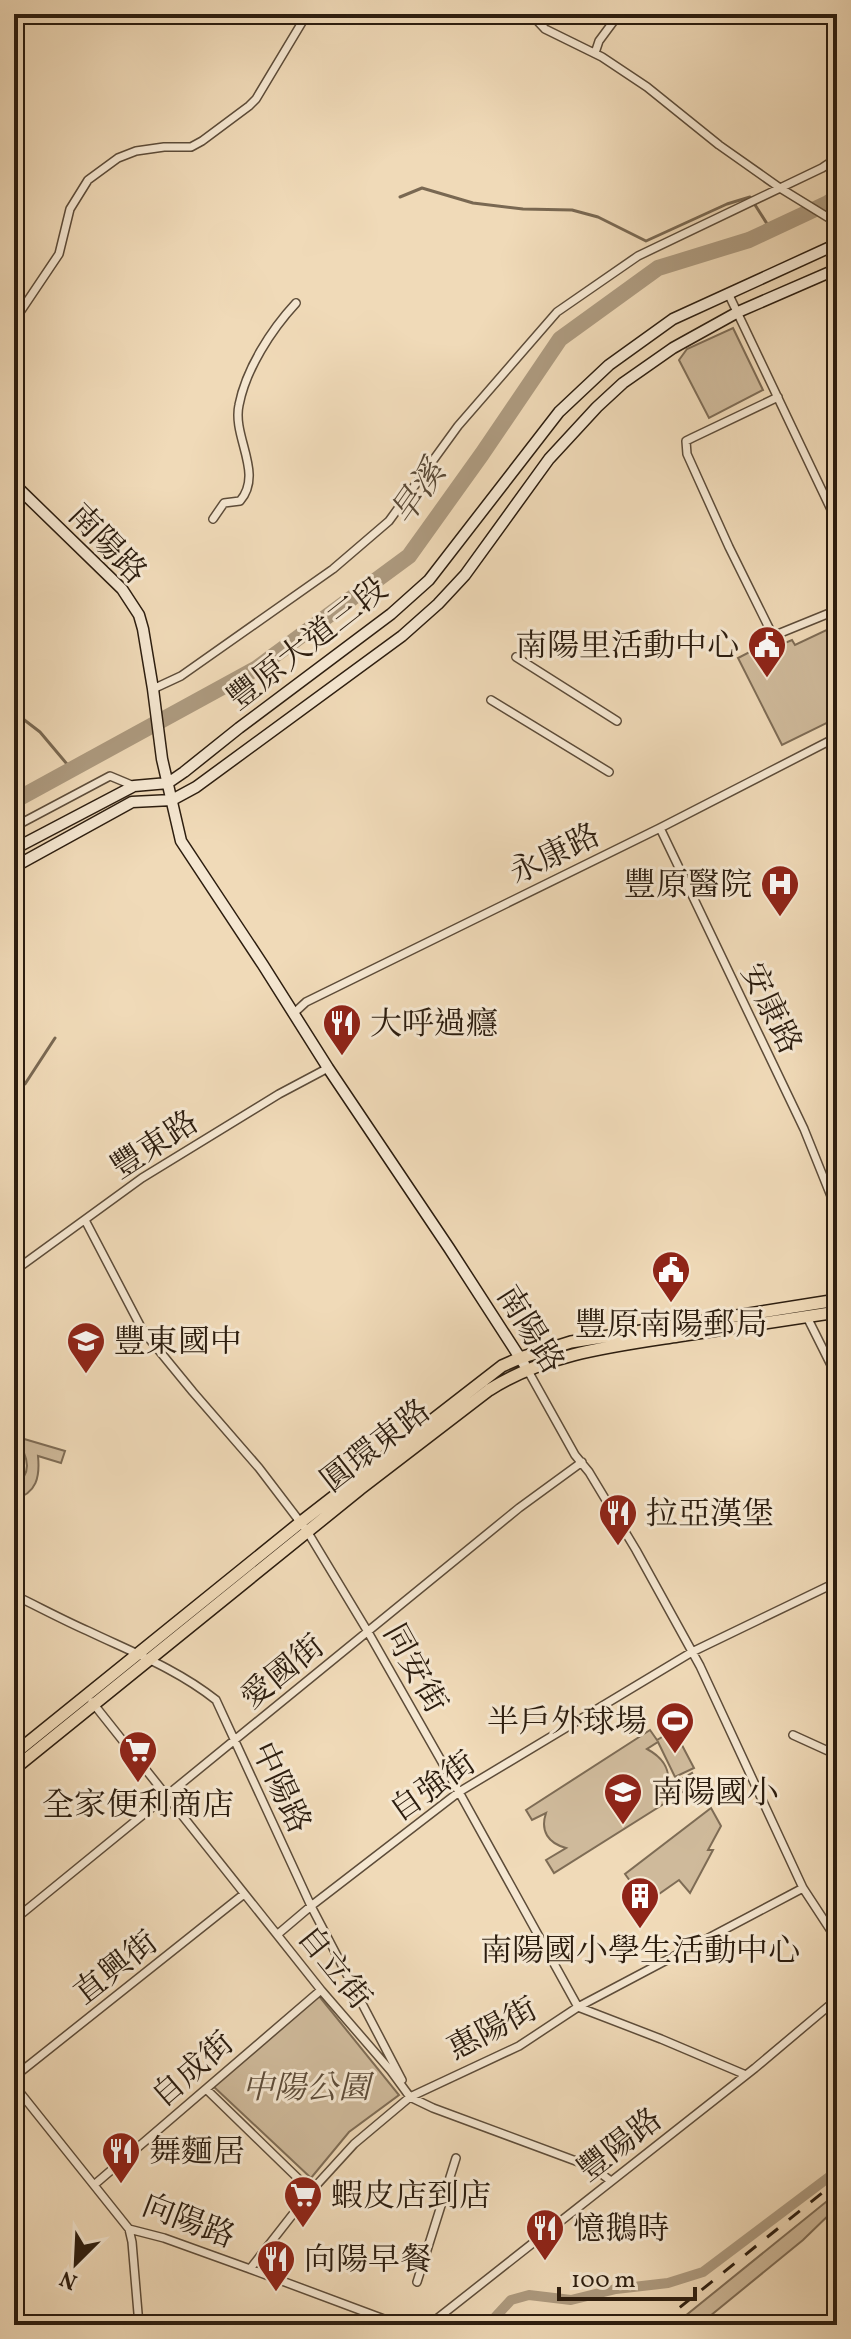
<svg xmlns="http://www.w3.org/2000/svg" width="851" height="2339" font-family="Vollkorn,'Noto Serif TC',serif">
<rect width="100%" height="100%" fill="#f0dab8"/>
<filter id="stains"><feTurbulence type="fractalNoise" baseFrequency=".0025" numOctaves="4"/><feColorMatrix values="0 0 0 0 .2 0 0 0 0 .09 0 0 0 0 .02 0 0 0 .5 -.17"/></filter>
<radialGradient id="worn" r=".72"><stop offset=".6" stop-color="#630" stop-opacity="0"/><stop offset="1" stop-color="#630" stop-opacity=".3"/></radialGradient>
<path fill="#cfba9b" stroke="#7e6c55" stroke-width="2" d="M733 328 763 390 709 418 679 360 687 349Z
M837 625V718L782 745 738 658 769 642 773 648 792 640 795 645Z
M14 1436 65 1451 61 1463 38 1456C40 1476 37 1494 14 1499V1486C27 1478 30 1467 24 1453L14 1447Z
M650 1730 657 1740 674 1730 694 1768 675 1777 658 1742 647 1749C662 1757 671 1768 668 1787L692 1773 697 1783 554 1873 546 1860 566 1848C548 1843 540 1831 546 1813L532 1820 526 1810Z
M711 1808 721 1826 708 1850H713L690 1893 679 1880 646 1903 625 1874Z
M319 1996 399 2095 349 2132 311 2178 213 2086Z
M837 2193V2207L803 2240 699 2325H674Z"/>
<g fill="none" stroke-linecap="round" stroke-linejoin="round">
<path stroke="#796852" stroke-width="3" d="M400 197 422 188 473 203 523 209 572 210 598 217 646 241 727 204 750 197 771 230
M14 712 40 732 72 770
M25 1084 55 1038"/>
<path stroke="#ad9a7f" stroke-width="10" d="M488 2325 511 2300 529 2295 571 2300 616 2289 668 2283 703 2272 837 2171"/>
<path stroke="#ad9a7f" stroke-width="16" d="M14 801 257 668 409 556 482 454 560 339 658 268 749 240 828 203 837 197"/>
<g stroke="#5d4c39" stroke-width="10">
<path id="street" d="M473 14 474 15
M531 14 545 29 602 57 647 87 719 145 780 188 837 223
M595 53 599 41 619 14
M728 293 837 522
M14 321 59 254 70 209 88 180 118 158 136 151 164 147H191L202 141 249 106 256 99 307 14
M778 397 692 438 686 441 687 454 729 547 773 636 837 610
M213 519 224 503 240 501C264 473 232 437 239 405 246 369 271 330 296 303
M516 657 617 721
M153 689 181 676 333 569 389 521 458 426 557 312 638 256 822 168 837 158
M491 700 609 772
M14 827 110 776 134 786
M660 828 804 1129 837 1211
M293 1014 306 1002 660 828 837 737
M85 1220 143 1331 193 1392 259 1468 307 1531 368 1632 459 1792 578 2007 661 2039 746 2075
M14 1271 142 1178 279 1094 328 1068
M807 1317 837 1377
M527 1369 575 1455 589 1472 636 1550 700 1666 803 1888 837 1940
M14 1595C39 1607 63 1620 88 1631 132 1652 177 1669 216 1700L311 1906 402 2080
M92 1702 321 1990 391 2071 410 2097 433 2108 592 2167 611 2181
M793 1735 837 1755
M14 1920 519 1508 582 1462
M278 1934 311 1906 459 1792 692 1652 837 1582
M14 2077 244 1894
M14 2085 129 2229 164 2238 250 2269 400 2325
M206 2089 311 2191
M94 2185 321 1990
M129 2229 132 2242 139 2325
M250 2269 311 2191 354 2144 410 2097 519 2046 578 2007 803 1888
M417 2282 456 2158
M429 2325 755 2068 837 1999
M829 2325 837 2309"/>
</g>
<g stroke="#2c1d0f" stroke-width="13">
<path id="secondary" d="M14 484 122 589 139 615 143 629 153 689 162 759 181 841 263 965 328 1068 449 1248 524 1364
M14 849 134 786 168 783 184 772 239 728 391 614 429 580 559 412 609 365 673 319 837 244
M14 867 132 802 172 800 196 787 402 636 438 604 465 575 549 459 597 407 623 383 673 348 738 312 837 269"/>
</g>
<g stroke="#2c1d0f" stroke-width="14">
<path id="primary" d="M14 1754 301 1522 502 1366 520 1358 571 1342 837 1300
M14 1769 360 1489 489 1390C545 1354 612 1346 678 1336 731 1328 784 1320 837 1312"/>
</g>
<use href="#street" stroke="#f5e7d1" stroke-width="7"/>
<use href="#secondary" stroke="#f5e7d1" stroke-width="10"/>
<use href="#primary" stroke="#f0dab8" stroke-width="11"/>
<path stroke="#2c1d0f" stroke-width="3" stroke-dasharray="14 14" stroke-linecap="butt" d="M658 2325 837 2181"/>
</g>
<defs>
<g id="civic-pin" transform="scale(2)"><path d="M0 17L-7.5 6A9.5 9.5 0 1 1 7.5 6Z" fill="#8f2418" stroke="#f5e7d1"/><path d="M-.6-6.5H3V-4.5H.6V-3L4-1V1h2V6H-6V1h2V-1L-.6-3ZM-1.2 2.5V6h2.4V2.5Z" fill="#fff"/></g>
<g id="hospital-pin" transform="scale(2)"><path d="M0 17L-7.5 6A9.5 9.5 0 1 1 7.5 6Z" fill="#8f2418" stroke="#f5e7d1"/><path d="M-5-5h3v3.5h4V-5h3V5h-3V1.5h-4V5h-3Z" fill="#fff"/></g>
<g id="restaurant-pin" transform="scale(2)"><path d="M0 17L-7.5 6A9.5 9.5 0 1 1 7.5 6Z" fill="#8f2418" stroke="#f5e7d1"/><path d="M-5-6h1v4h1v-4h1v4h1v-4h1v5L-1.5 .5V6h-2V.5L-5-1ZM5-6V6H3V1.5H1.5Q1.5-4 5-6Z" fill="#fff"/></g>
<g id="school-pin" transform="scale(2)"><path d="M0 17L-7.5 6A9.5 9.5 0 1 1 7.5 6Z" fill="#8f2418" stroke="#f5e7d1"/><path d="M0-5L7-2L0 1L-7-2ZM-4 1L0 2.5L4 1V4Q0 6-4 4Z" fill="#fff"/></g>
<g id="stadium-pin" transform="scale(2)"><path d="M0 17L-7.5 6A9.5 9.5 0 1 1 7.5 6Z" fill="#8f2418" stroke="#f5e7d1"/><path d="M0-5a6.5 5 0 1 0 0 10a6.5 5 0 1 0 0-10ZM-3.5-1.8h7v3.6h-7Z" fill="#fff"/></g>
<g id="supermarket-pin" transform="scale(2)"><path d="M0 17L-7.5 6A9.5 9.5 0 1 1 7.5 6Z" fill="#8f2418" stroke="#f5e7d1"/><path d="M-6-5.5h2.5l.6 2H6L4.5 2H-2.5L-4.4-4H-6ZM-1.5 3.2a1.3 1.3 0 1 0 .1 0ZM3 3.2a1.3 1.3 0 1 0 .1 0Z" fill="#fff"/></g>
<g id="building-pin" transform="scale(2)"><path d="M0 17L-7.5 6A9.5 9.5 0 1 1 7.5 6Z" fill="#8f2418" stroke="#f5e7d1"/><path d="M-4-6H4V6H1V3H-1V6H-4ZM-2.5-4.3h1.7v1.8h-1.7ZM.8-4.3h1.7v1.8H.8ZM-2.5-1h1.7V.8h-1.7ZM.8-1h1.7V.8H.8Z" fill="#fff"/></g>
</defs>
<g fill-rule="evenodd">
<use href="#civic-pin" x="767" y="645"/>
<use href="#hospital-pin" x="780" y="884"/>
<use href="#restaurant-pin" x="342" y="1023"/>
<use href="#civic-pin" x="671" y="1270"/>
<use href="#school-pin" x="86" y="1341"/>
<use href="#restaurant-pin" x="618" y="1513"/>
<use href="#stadium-pin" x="675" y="1721"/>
<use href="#supermarket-pin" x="138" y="1750"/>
<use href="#school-pin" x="623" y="1792"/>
<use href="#building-pin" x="640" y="1896"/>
<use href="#restaurant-pin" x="121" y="2151"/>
<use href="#supermarket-pin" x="303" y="2195"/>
<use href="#restaurant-pin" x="545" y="2228"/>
<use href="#restaurant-pin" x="276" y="2259"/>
</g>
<g text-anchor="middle" stroke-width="6" stroke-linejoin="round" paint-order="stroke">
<g font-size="32" fill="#2c1d0f" stroke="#f5e7d1">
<text transform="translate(108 543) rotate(46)" y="11">南陽路</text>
<text transform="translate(307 643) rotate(-38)" y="11">豐原大道三段</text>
<text transform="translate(554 853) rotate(-26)" y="11">永康路</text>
<text transform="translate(772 1008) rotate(64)" y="11">安康路</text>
<text transform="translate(154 1144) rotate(-33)" y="11">豐東路</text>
<text transform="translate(531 1329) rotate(58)" y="11">南陽路</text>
<text transform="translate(375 1445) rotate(-38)" y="11">圓環東路</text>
<text transform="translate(416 1668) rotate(61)" y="11">同安街</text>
<text transform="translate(282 1671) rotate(-39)" y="11">愛國街</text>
<text transform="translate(432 1786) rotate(-35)" y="11">自強街</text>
<text transform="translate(282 1787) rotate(65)" y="11">中陽路</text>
<text transform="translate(115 1967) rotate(-38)" y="11">直興街</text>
<text transform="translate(335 1967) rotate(51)" y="11">自立街</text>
<text transform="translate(492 2028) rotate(-28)" y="11">惠陽街</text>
<text transform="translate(192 2069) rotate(-41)" y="11">自成街</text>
<text transform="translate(619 2144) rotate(-38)" y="11">豐陽路</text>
<text transform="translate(189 2220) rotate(21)" y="11">向陽路</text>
</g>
<g font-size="32" fill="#2c1d0f" stroke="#f5e7d1" text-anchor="start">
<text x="739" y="656" text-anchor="end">南陽里活動中心</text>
<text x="752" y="895" text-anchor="end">豐原醫院</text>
<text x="370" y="1034">大呼過癮</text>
<text x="671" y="1335" text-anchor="middle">豐原南陽郵局</text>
<text x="114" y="1352">豐東國中</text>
<text x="646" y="1524">拉亞漢堡</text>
<text x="647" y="1732" text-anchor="end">半戶外球場</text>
<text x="651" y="1803">南陽國小</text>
<text x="138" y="1815" text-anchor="middle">全家便利商店</text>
<text x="640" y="1961" text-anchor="middle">南陽國小學生活動中心</text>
<text x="149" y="2162">舞麵居</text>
<text x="331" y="2206">蝦皮店到店</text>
<text x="573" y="2239">憶鵝時</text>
<text x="304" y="2270">向陽早餐</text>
</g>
<g font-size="32" font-style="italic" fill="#5d4c39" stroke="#f5e7d1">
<text x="306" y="2098">中陽公園</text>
</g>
<g font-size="34" font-style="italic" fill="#594936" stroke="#f5e7d1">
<text transform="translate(417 492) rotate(-55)" y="12">旱溪</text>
</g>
</g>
<rect width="851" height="2339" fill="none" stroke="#f0dab8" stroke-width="48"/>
<rect x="16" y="16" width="819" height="2307" fill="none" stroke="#2c1d0f" stroke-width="4"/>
<rect x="24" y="24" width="803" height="2291" fill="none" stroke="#2c1d0f" stroke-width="2"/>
<g transform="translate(76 2263) rotate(204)" stroke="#f5e7d1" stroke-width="6" paint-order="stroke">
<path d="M0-6L14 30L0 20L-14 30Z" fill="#2c1d0f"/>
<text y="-12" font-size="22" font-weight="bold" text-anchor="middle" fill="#2c1d0f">N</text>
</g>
<path d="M559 2287v12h136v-12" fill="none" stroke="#2c1d0f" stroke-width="4"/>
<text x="571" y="2287" font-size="24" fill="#2c1d0f" stroke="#f5e7d1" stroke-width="6" paint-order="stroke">100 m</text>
<rect width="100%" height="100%" filter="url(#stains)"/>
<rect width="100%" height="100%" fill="url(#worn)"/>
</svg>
